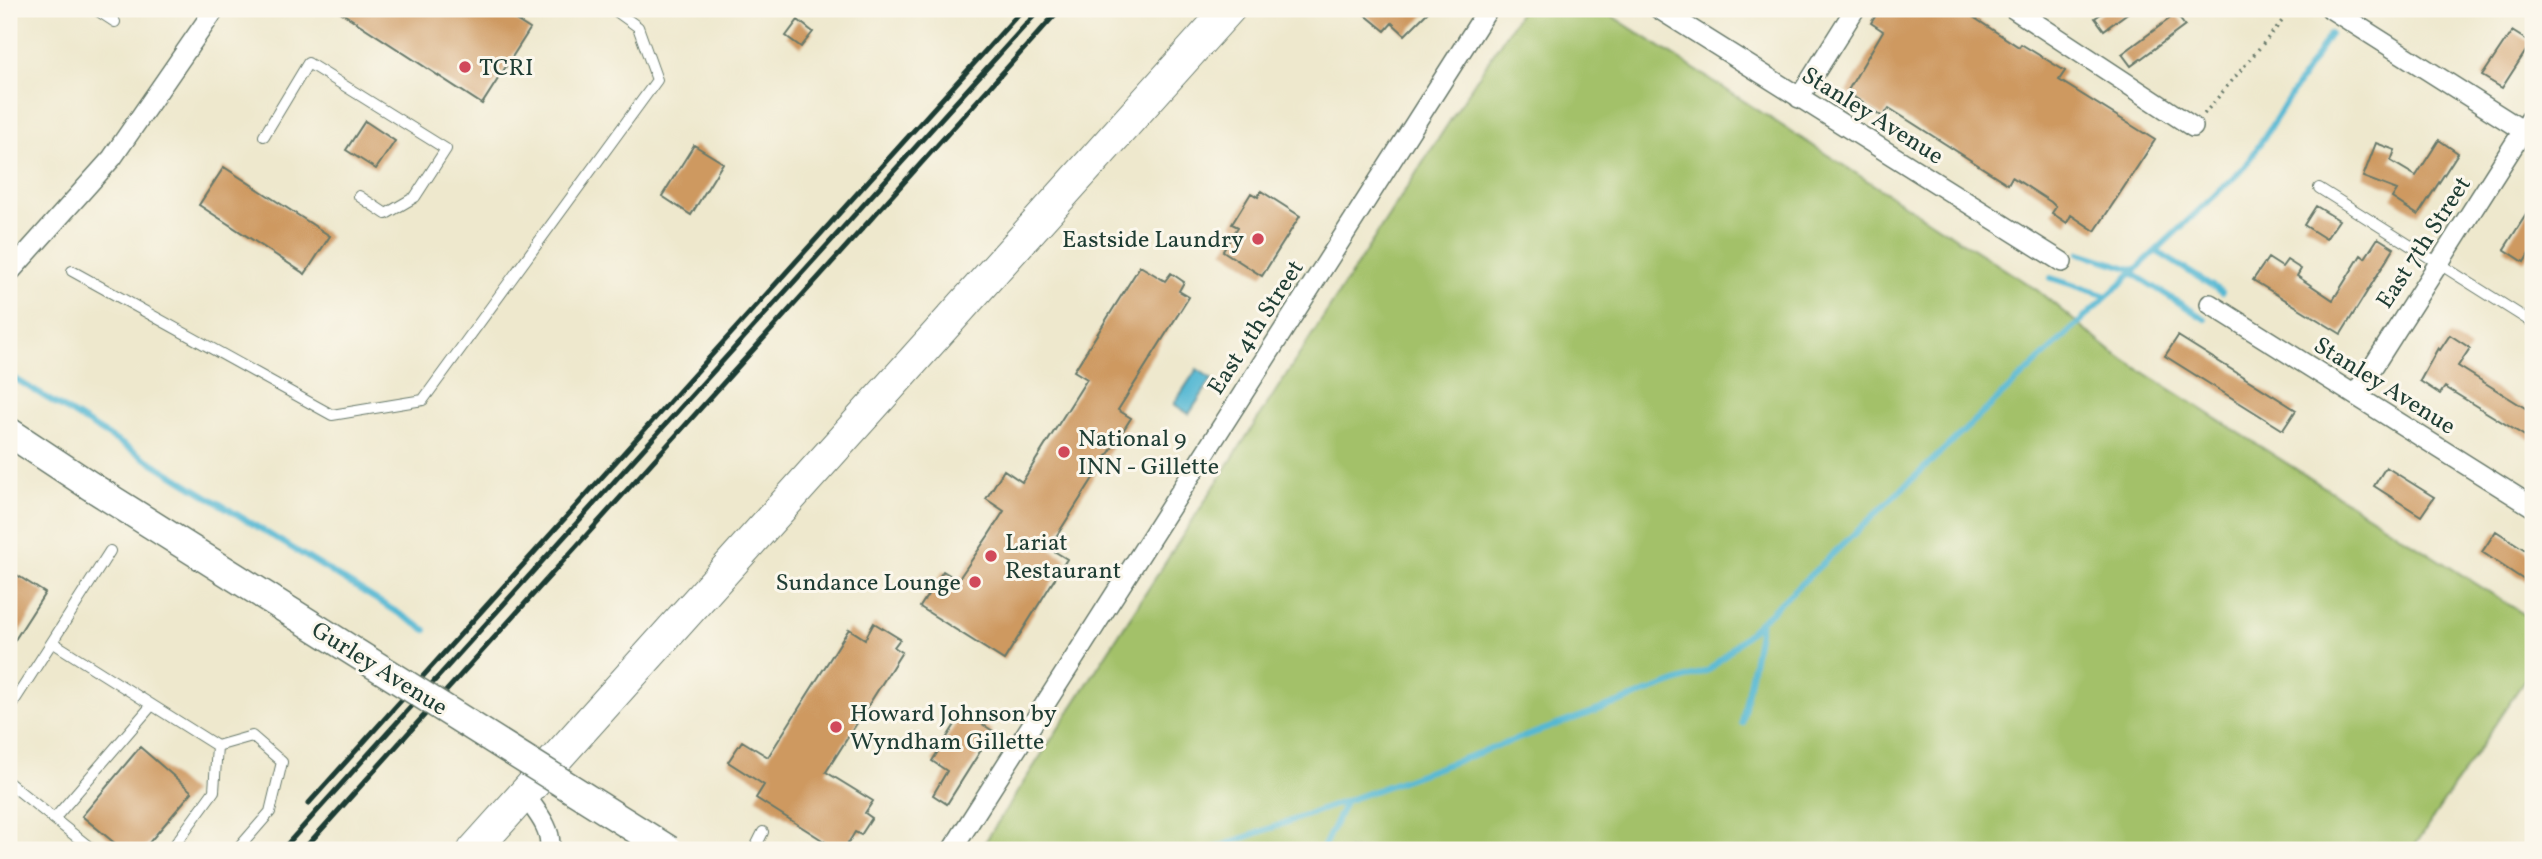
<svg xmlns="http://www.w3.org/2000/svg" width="2542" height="859" font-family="Vollkorn,serif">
<rect width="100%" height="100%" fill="#fbf7ec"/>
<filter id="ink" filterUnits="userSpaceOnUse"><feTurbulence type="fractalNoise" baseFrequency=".0143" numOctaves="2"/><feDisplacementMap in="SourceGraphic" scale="14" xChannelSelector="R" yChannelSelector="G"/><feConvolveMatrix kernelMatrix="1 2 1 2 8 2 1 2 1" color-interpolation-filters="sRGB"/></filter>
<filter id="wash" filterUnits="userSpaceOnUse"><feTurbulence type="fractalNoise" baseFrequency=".00686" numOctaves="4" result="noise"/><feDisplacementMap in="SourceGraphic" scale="28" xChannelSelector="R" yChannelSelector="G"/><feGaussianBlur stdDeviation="1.57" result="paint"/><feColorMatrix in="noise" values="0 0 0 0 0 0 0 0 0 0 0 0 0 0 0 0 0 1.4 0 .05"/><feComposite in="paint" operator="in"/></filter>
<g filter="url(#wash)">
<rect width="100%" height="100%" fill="#eee8cd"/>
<path fill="#a3c169" stroke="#617f4e" stroke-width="2" d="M1522 9H1601L2037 290 2112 352 2533 620V667L2412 850H980Z"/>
<path fill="#55b8d3" stroke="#3a7a84" stroke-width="2" d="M1197 369 1212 379 1189 414 1174 404Z"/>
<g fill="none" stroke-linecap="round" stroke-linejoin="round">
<path stroke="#55b8d3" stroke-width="6" d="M2156 251 2222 292
M2080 253 2135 270
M2132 273 2205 319
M2051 278 2107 296
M9 375 426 630
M1742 723 1761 621
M1210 850 1709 670 2245 167 2330 34
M1322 850 1344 805"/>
</g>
<g id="blocks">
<path fill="#ce9961" d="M336 9H498L530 29 482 104Z
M1358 9H1431L1405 35 1392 23 1385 31Z
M1880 9H1974L1970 15 2019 47 2021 44 2065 71 2059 80 2155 140 2095 231 2071 215 2067 223 2052 213 2056 207 2051 202 2012 177 2008 184 1889 108 1883 117 1847 92 1883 31 1871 23Z
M2108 9H2133L2104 30 2095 18Z
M2176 14 2185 26 2131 66 2122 54Z
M798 20 813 32 801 47 786 36Z
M2512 31 2531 43 2502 88 2482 76Z
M365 121 395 141 376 169 346 150Z
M2439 140 2458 153 2418 215 2392 198 2397 190 2363 177 2376 143 2395 150 2391 161 2416 176Z
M694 145 723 163 691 215 662 196Z
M224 167 330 236 305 274 199 205Z
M1261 191 1300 216 1262 276 1223 251 1238 227 1232 224 1251 193 1258 197Z
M2533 204V247L2524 262 2504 249Z
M2316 206 2339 220 2326 239 2304 225Z
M2378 238 2394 248 2341 334 2253 280 2268 258 2282 267 2287 260 2301 269 2297 276 2333 300 2361 255 2365 258Z
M1140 266 1165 281 1171 273 1184 282 1179 291 1189 297 1118 410 1131 418 1049 548 1067 559 1004 660 920 607 943 571 958 580 988 536 1004 511 986 499 1004 470 1022 482 1087 379 1074 371Z
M2450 335 2470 348 2458 366 2533 413V441L2445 387 2440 394 2420 381 2438 348 2440 350Z
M2178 336 2296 410 2283 430 2165 356Z
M2386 467 2434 497 2421 516 2374 486Z
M2496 531 2533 555V586L2482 552Z
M9 570 45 593 9 649Z
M874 623 900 639 894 647 902 652 826 772 873 801 865 813 872 818 861 835 855 832 844 850H838L756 798 764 785 728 762 742 741 768 757 849 629 865 639Z
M963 712 993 731 947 804 933 795 947 771 932 761Z
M140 747 192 792 143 850H123L82 816Z"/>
</g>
</g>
<g filter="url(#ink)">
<use href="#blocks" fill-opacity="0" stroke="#67796a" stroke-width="2"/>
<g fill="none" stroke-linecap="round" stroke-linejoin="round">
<g stroke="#67796a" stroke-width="12">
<path id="lane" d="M95 9 115 22
M264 136 308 63 446 149 415 197 386 214 359 196
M2319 188 2533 323
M72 271 332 415 423 400 657 80 638 27 613 9
M52 642 110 551
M9 709 52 642 217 746 252 736 282 762 270 812 237 850
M9 783 93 850
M54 819 152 705
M171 850 214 791 217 746
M754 850 763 832"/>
</g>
<g stroke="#67796a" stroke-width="22">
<path id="street" d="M1659 9 2062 262
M2014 9 2193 127
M2331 9 2533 137
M1799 98 1855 9
M9 273 112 158 215 9
M2210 304 2533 507
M2355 395 2533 115
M524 794C535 810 554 830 549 850
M952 850 1488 9"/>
</g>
<g stroke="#67796a" stroke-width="31">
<path id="secondary" d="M9 432 92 487"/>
</g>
<g stroke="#67796a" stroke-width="34">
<path id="primary" d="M474 850 1229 9"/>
</g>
<path stroke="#67796a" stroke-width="3.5" stroke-dasharray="2 5" stroke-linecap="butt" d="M2204 114 2283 20"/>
<use href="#lane" stroke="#fff" stroke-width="10"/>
<use href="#street" stroke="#fff" stroke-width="19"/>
<use href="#secondary" stroke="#fff" stroke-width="28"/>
<use href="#primary" stroke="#fff" stroke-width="32"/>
<path stroke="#1f3d34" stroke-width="5" d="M308 804 1023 9
M282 850 1040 9
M303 850 1060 9"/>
<g stroke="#67796a" stroke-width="31" stroke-linecap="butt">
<path id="secondary-bridge" d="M92 487 669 850"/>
</g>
<use href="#secondary-bridge" stroke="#fff" stroke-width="28"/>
</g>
</g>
<g fill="#d1495b" stroke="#fbf7ec" stroke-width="2.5">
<circle cx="465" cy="67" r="7"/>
<circle cx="1258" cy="239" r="7"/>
<circle cx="1064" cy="452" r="7"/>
<circle cx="991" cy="556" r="7"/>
<circle cx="975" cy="582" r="7"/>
<circle cx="836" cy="727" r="7"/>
</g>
<g text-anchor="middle" stroke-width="6" stroke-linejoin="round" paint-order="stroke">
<g font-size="24" fill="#1f3d34" stroke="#fbf7ec" text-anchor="start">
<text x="479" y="75">TCRI</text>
<text x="1244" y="247" text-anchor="end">Eastside Laundry</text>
<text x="1078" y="446">National 9<tspan x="1078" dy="28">INN - Gillette</tspan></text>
<text x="1005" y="550">Lariat<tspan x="1005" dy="28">Restaurant</tspan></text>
<text x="961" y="590" text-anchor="end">Sundance Lounge</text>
<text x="850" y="721">Howard Johnson by<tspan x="850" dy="28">Wyndham Gillette</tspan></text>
</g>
<g font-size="24" fill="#1f3d34" stroke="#fbf7ec">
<text transform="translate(1873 115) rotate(32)" y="8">Stanley Avenue</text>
<text transform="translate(2423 242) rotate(-57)" y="8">East 7th Street</text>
<text transform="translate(1255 327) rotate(-57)" y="8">East 4th Street</text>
<text transform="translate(2385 385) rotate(32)" y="8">Stanley Avenue</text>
<text transform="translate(380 668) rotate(32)" y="8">Gurley Avenue</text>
</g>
</g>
<rect width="2542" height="859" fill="none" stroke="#fbf7ec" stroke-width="35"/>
</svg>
